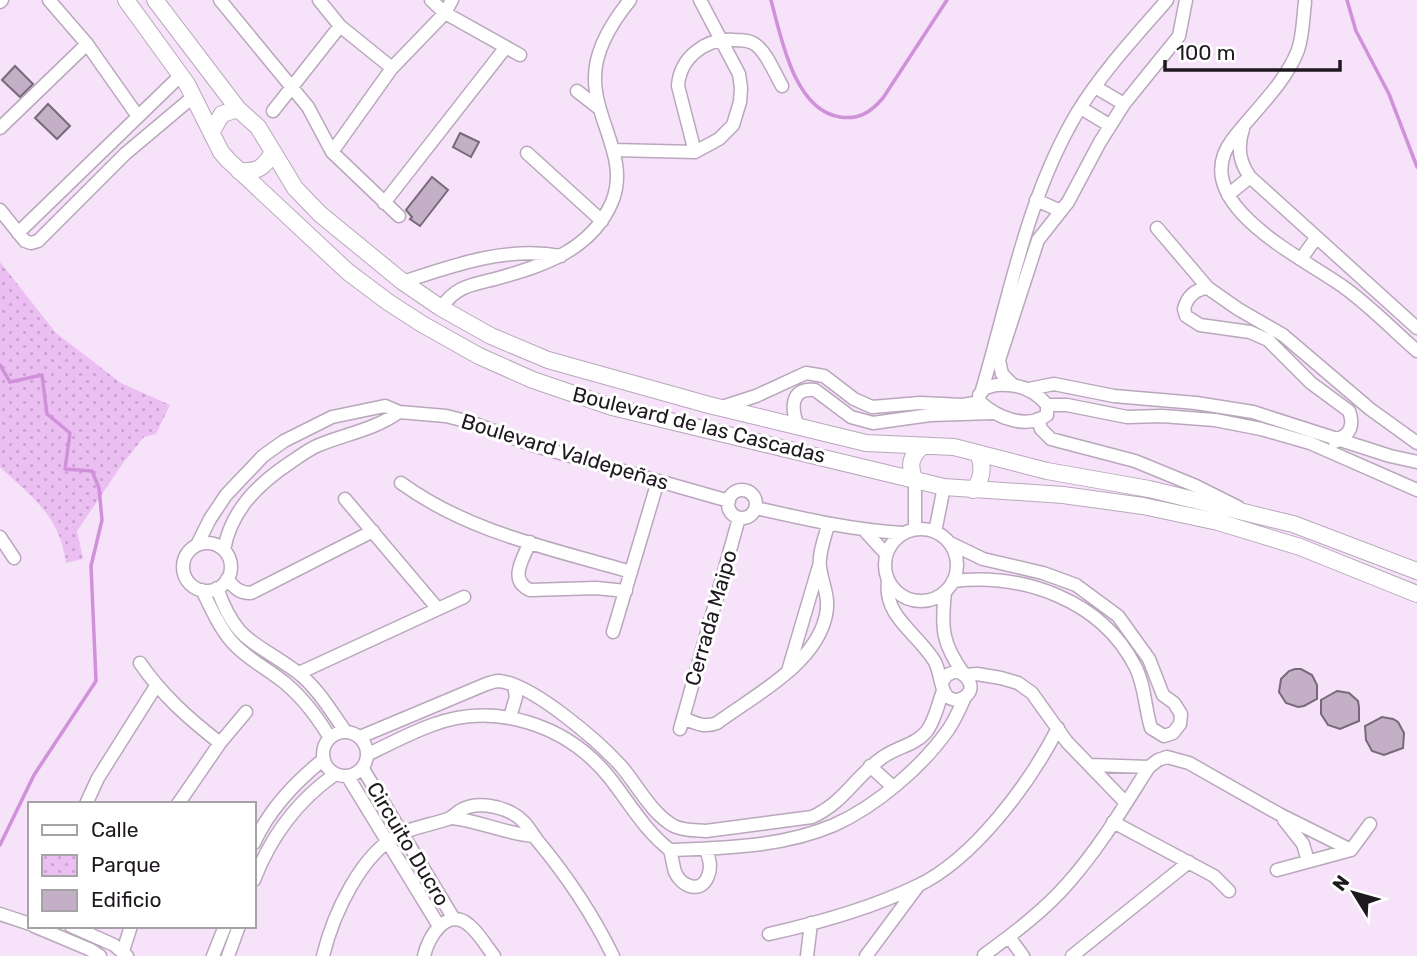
<svg xmlns="http://www.w3.org/2000/svg" width="1417" height="956" font-family="Rubik,sans-serif">
<defs>
<pattern id="park-dots" width="8" height="8" patternUnits="userSpaceOnUse" patternTransform="scale(1.75)"><rect width="8" height="8" fill="#ebbff2"/><path d="M2 2h.1M6 6h.1" fill="none" stroke="#c9a3cf" stroke-width="1.8" stroke-linecap="round"/></pattern>
</defs>
<rect width="100%" height="100%" fill="#f6e2f9"/>
<path fill="url(#park-dots)" d="M0 262 56 333 121 383 170 405 156 434 144 437 123 463 77 531 83 559 66 563C60 516 32 497 0 467Z"/>
<g fill="none" stroke-linecap="round" stroke-linejoin="round">
<path stroke="#d091da" stroke-width="3.5" d="M771 0C781 37 794 110 840 117 859 120 871 112 883 98L947 0
M1347 0 1356 31 1389 94 1417 167
M0 365 10 382 42 375 47 414 70 433 65 469 92 471 99 488 102 520 91 566 96 681 34 775 0 845"/>
</g>
<path fill="#c3b0c6" stroke="#79687c" stroke-width="2" d="M15 66 33 84 20 97 2 80Z
M48 104 70 126 57 139 35 118Z
M460 133 479 142 471 157 453 147Z
M432 177 448 190 420 226 410 219 412 217 406 210Z
M1295 669H1301L1312 675 1317 685V699L1304 706 1298 707 1286 703 1279 692 1281 679 1289 671Z
M1337 691 1349 693 1358 701 1359 707V721L1340 729 1328 725 1321 714V700Z
M1382 717 1393 719 1398 722 1404 733 1403 748 1384 755 1372 751 1366 740 1365 726Z"/>
<g fill="none" stroke-linecap="round" stroke-linejoin="round">
<g stroke="#b9a7bc" stroke-width="15">
<path id="minor" d="M49 0 87 44 137 115
M220 0 308 107 332 152 399 216
M319 0 340 26 392 68
M431 0 445 13 520 55
M0 2 2 0
M1305 2C1303 18 1303 35 1298 50 1285 84 1253 112 1232 140 1185 204 1306 259 1345 288 1371 307 1393 330 1417 351
M1095 87 1124 104
M577 91 600 109
M1081 108 1109 125
M273 111 340 26
M0 128 87 44
M1243 129C1237 146 1239 162 1250 177L1417 328
M614 150 695 152 719 139 733 125 740 102 741 88 739 74 700 0
M332 152 392 68 445 13 452 0
M695 152 678 86C680 57 706 38 734 40 741 40 750 40 756 45 767 53 775 74 782 86
M527 153 602 221
M1228 195 1250 177
M1036 200 1061 211
M384 203 506 47
M0 210 25 241 31 243 38 241 125 154 194 96
M1157 228 1208 288 1238 309 1283 335 1370 409 1417 443
M18 233 181 75
M1301 259 1316 238
M403 282C454 265 507 246 561 256
M1208 288C1195 289 1187 297 1184 309L1186 316 1200 325 1250 332 1268 340 1311 383 1349 411C1354 424 1351 436 1336 439L1335 442
M441 308C456 286 471 285 495 279 542 266 591 251 612 202 630 159 594 120 595 77 595 49 613 21 630 0
M996 385C1017 383 1034 389 1047 405V415C1026 430 996 417 980 402L979 395 985 388Z
M1013 385 1002 374 999 360 1038 240 1068 202 1100 142 1124 104 1179 36 1186 0
M1029 389 1054 384 1114 396 1196 403 1253 412 1390 456 1417 462
M982 390C1010 296 1026 199 1077 113 1102 72 1136 36 1167 0
M1047 405H1067L1127 417 1162 416 1215 420 1261 429 1310 443 1417 490
M722 407 756 396 806 373 824 376 854 399 872 407 920 403 963 405 980 402
M1038 419 1041 429 1051 439 1135 461 1196 486 1238 507
M798 426C791 409 790 387 815 390L851 417 873 423 930 415 993 413
M915 480V529
M401 483C470 533 550 548 631 572
M728 504a14 14 0 1 1 28 0a14 14 0 1 1-28 0Z
M345 499 438 609
M756 508C805 519 852 530 902 533
M885 565a36 36 0 1 1 72 0a36 36 0 1 1-72 0Z
M865 531 886 554
M935 532 944 487
M0 537 14 558
M530 542C523 559 508 580 530 590L596 588 626 591
M950 543 983 559 1043 573 1076 585 1118 616 1149 659 1163 695 1174 703 1181 714 1180 724 1173 733 1164 736 1151 728C1145 709 1145 685 1135 666 1101 600 1024 573 953 581
M183 567a24 24 0 1 1 48 0a24 24 0 1 1-48 0Z
M197 545 210 519 226 495 263 456 284 441 332 417 385 406 399 412 446 416 470 422 532 445 729 501
M224 550C231 510 258 484 291 462 300 456 309 449 319 445 346 434 376 429 399 412
M227 579C235 588 239 593 251 593L373 531
M888 581C883 617 919 634 935 662 940 671 941 692 948 697 952 700 958 701 963 698 978 689 968 675 956 671L947 675 942 682
M217 588C237 644 254 640 297 672 317 687 331 711 345 731
M202 590C211 608 219 627 232 642 247 659 268 669 285 683 303 698 318 718 330 738
M945 592C941 628 942 644 964 674
M613 632 658 481
M140 663C162 695 189 719 220 743
M788 671 819 566
M299 673 464 597
M966 675 977 674 1001 678 1018 683 1032 693 1067 742 1126 803
M510 717 516 697 514 686
M683 718C695 723 704 728 717 723 755 695 816 664 826 615 830 596 822 584 820 567 818 555 825 537 828 525
M680 729 739 518
M323 754a22 22 0 1 1 44 0a22 22 0 1 1-44 0Z
M360 737 484 685C489 683 494 681 499 681 533 684 599 742 621 766 638 786 651 813 674 826 684 831 696 830 706 831L812 817C845 802 855 776 883 757 897 747 915 745 926 732 935 721 938 704 943 691
M369 754C389 744 410 733 432 725 495 701 567 725 609 777 629 802 644 830 670 850 724 848 783 847 834 825 875 807 922 767 948 730 955 720 960 708 965 697
M1091 765 1149 767
M870 766 893 787
M363 769 454 919
M348 777 439 926
M86 804 98 778 156 686
M178 804 220 743 246 712
M452 818C480 821 506 834 534 836
M1284 820 1303 844 1308 861
M1113 822 1214 876 1229 891
M254 843C269 810 295 782 324 759
M670 850C672 857 673 865 675 872 681 886 701 895 708 876 712 867 709 858 706 849
M1277 870 1351 850 1370 824
M254 880C271 836 296 802 334 775
M0 914 30 924
M34 926 91 950 100 956
M71 926 114 945 127 956
M769 934C818 923 872 908 917 886 974 859 1030 783 1058 728
M1009 937 1023 956
M123 951 131 926
M984 955C1013 934 1045 910 1069 882 1100 847 1124 806 1149 767L1158 760 1167 757 1189 763 1279 814 1351 850
M213 956 225 926
M228 956 239 926
M323 956C333 915 361 852 402 833 416 827 433 824 448 819 453 817 456 813 461 810 476 801 498 806 512 813 525 820 529 829 537 840 567 876 592 913 613 956
M424 956C428 937 447 906 469 925 479 933 486 946 494 956
M807 956 811 923
M866 956 918 886
M1072 956 1189 862"/>
</g>
<g stroke="#b9a7bc" stroke-width="18">
<path id="secondary" d="M126 0 187 84 221 152 228 160 348 272 388 302 422 324 479 356 533 380 612 407 944 487 1063 495 1143 506 1218 522 1300 547 1417 594
M155 0 238 109 258 127 295 188 320 214 403 282 441 308 491 336 548 360 709 405 866 443 954 447 1047 471 1149 489 1293 524 1417 571
M212 131 222 114 238 109
M239 171C258 172 264 168 273 152
M915 480C908 466 911 455 923 446
M973 490C983 479 984 467 978 453"/>
</g>
<use href="#minor" stroke="#fff" stroke-width="12"/>
<use href="#secondary" stroke="#fff" stroke-width="16"/>
</g>
<g text-anchor="middle" stroke-width="6" stroke-linejoin="round" paint-order="stroke">
<g font-size="21" fill="#1e181f" stroke="#fff">
<text transform="translate(699 425) rotate(14)" y="7">Boulevard de las Cascadas</text>
<text transform="translate(565 452) rotate(17)" y="7">Boulevard Valdepeñas</text>
<text transform="translate(711 618) rotate(-74)" y="7">Cerrada Maipo</text>
<text transform="translate(408 844) rotate(59)" y="7">Circuito Ducro</text>
</g>
</g>
<rect x="28" y="802" width="228" height="126" fill="#ffffff" stroke="#a5a3a5" stroke-width="2"/>
<rect x="42" y="825" width="35" height="10" fill="#ffffff" stroke="#a5a3a5" stroke-width="2"/>
<text x="91" y="837" font-size="21" fill="#1e181f">Calle</text>
<rect x="42" y="855" width="35" height="21" fill="url(#park-dots)" stroke="#a5a3a5" stroke-width="2"/>
<text x="91" y="872" font-size="21" fill="#1e181f">Parque</text>
<rect x="42" y="890" width="35" height="21" fill="#c3b0c6" stroke="#a5a3a5" stroke-width="2"/>
<text x="91" y="907" font-size="21" fill="#1e181f">Edificio</text>
<g transform="translate(1354 893) rotate(307)" stroke="#ffffff" stroke-width="5" paint-order="stroke">
<path d="M0-5L12 26L0 18L-12 26Z" fill="#1e181f"/>
<text y="-10" font-size="19" font-weight="bold" text-anchor="middle" fill="#1e181f">N</text>
</g>
<path d="M1165 60v10h175v-10" fill="none" stroke="#1e181f" stroke-width="3.5"/>
<text x="1176" y="60" font-size="21" fill="#1e181f" stroke="#ffffff" stroke-width="5" paint-order="stroke">100 m</text>
</svg>
